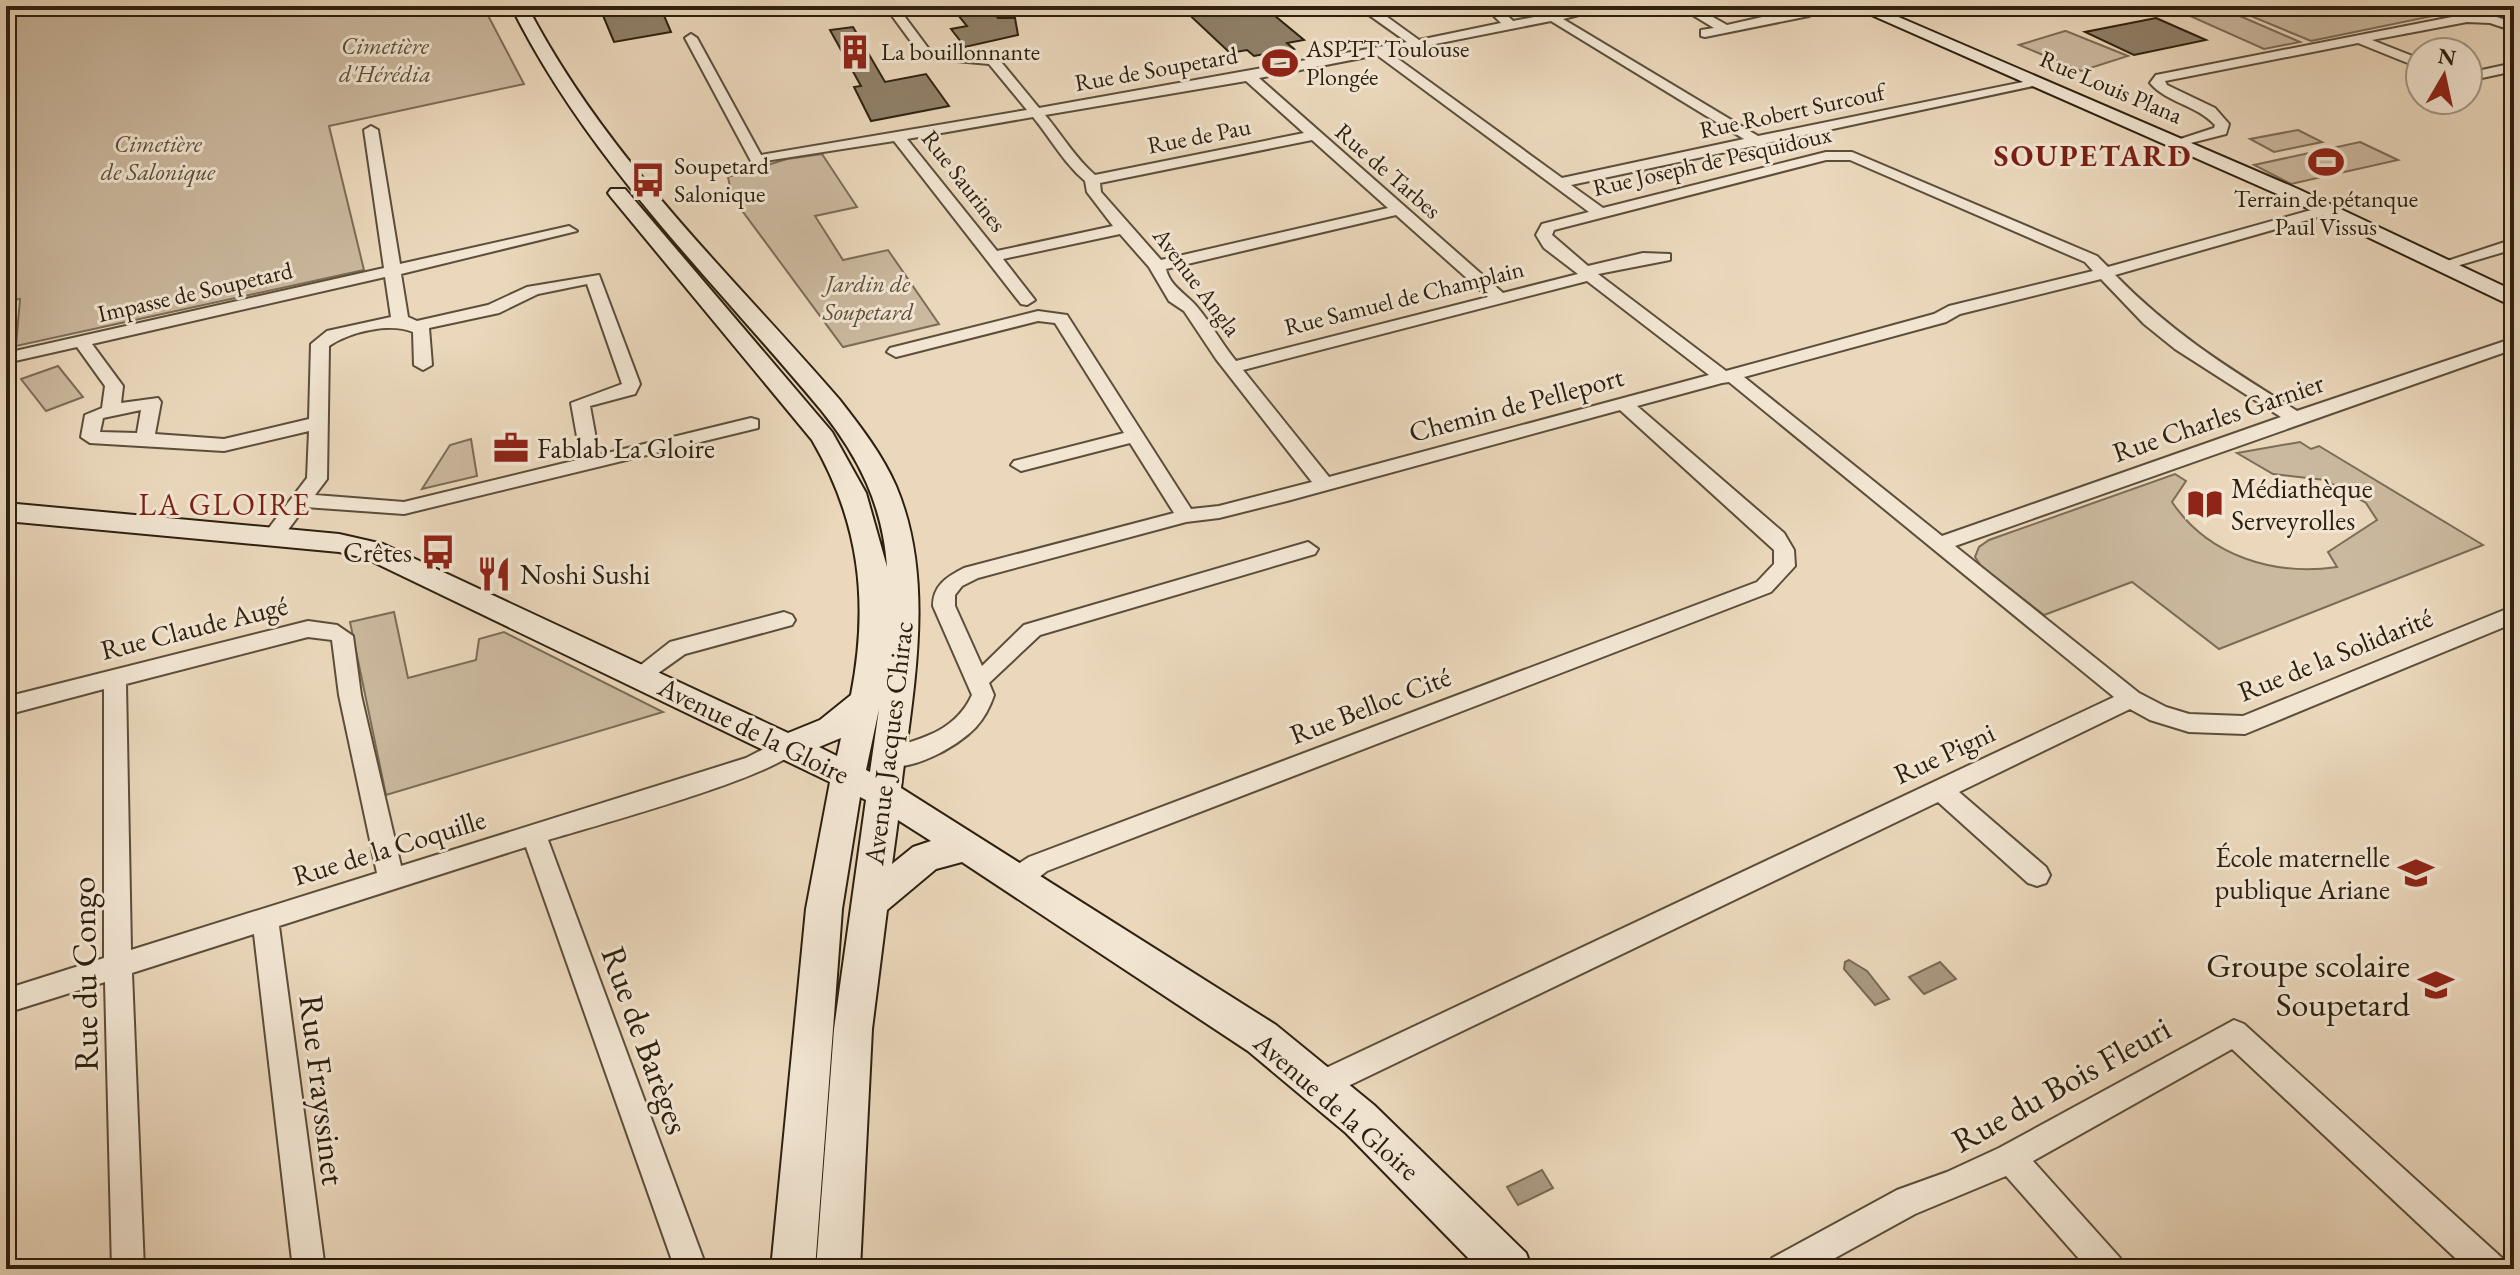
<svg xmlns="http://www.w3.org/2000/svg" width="2520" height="1275" font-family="'EB Garamond',serif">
<rect width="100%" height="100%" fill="#ebd8bc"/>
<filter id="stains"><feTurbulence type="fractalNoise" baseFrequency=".0025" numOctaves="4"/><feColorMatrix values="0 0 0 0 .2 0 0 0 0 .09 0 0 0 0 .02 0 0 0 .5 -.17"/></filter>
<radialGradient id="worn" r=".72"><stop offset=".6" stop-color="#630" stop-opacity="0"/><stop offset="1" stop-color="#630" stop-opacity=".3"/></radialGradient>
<path fill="#cbb99f" stroke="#7c6c57" stroke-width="2" d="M6 6H483L524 84 329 126 364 270 16 346 20 299 6 301Z
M2217 6 2300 42 2264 49 2181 12Z
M2227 6H2514V22L2476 7 2311 41Z
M2065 31H2066L2128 56 2081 71 2019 45Z
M2298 130 2322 142 2274 152 2250 139Z
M2360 142 2398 160 2291 184 2254 165Z
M822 154 857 207 815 216 843 260 888 250 939 324 843 347 732 197 728 177 787 159Z
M58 366 83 397 46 411 21 379Z
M471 439 477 476 422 489 450 445Z
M2300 442 2311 449 2319 446 2483 545 2219 649 2132 582 2044 615 1981 566 1975 557 1979 547 1989 540 2175 474 2186 481 2172 502C2209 557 2275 576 2337 567L2328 552 2377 520 2366 503 2325 480 2273 474 2237 453Z
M394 612 408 678 476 660 479 639 504 632 663 712 386 795 350 622Z"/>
<path fill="#aa9981" stroke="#786953" stroke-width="2" d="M1849 960 1867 971 1889 999 1875 1005 1844 969 1845 962Z
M1940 962 1956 979 1924 994 1909 977Z
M1542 1170 1553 1188 1518 1205 1507 1187Z"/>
<path fill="#908069" stroke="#2d200f" stroke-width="2" d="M599 6H660L671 32 614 42Z
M1180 6H1263L1304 40 1287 43 1294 49 1254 56 1247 50 1230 53Z
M991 10 998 18H1015L1018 35 965 47 951 29 967 26 958 15Z
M2156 18 2206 40 2134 55 2085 32Z
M853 27 885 82 926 74 949 106 871 121 854 87 861 86 830 30Z"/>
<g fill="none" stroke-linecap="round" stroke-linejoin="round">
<g stroke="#5c4e3a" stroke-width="4">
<path id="street" d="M894 6H906L902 13 931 52 997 57 1039 108 1407 42 1369 15 1370 6H1382L1379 11 1419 40 1501 23 1484 6H1497L1513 21 1591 6H1615L1563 19 1758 136 2038 79V85L1767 143 1761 148 1754 146 1571 185 1603 208 1826 152H1852L2097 256 2108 267 2322 207H2332V213L2115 275C2174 335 2227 367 2297 411L2514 338V349L1955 546 2139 693 2166 707 2189 714 2243 716 2514 606V623L2245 734 2189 732 2150 720 2130 709 1959 792 2046 867 2050 875 2046 883 2037 886 2028 883 1938 802 1321 1099 1311 1095 1306 1085 1311 1075 2114 697 1729 382 1722 383 1637 406 1784 533 1794 550 1795 566 1771 592 1047 871C1034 881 1023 892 1007 887L1003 879 1007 871 1029 857 1757 582 1774 564V550L1620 410 1287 501 1219 518 1186 522 978 578 962 586 955 595V606L982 666 1024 625 1308 542 1318 549 1315 554 1040 635 989 683 994 695C990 707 984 718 976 727 956 748 908 774 880 765L876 758 880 751C916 740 954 734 972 695L933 606C933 586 946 577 964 568L1174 513 1130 443 1021 471 1011 465 1014 461 1124 433 1055 323 1038 321 896 357 887 352 890 348 1038 311 1067 315 1191 509 1219 506 1312 482 1216 359 1184 311 1169 301 1149 267 1120 234 1003 259 1035 300 1027 305 1021 304 894 141 752 163 685 38 691 34 697 38 761 155 1027 110 989 64 923 58 890 13ZM1551 21 1744 139 1562 178 1390 53ZM1377 55 1589 212 1542 224 1536 235 1544 248 1578 274 1503 293 1259 78ZM1246 81 1304 133 1095 175C1075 158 1062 135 1045 115ZM1033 117C1051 139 1064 163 1085 181L1087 192 1113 226 997 251 907 139ZM1312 140 1388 208 1161 260 1101 192 1100 183ZM1826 160H1850L2085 262 2093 271 1949 306 1934 314 1726 371 1598 274 1670 260V254L1643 253 1588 266 1552 235 1554 230ZM1396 215 1488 297 1236 361C1222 344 1212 325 1198 308 1187 294 1170 287 1166 269ZM2101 279 2144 324 2175 349 2281 417 1942 536 1744 377 1946 322 1960 314ZM1587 281 1709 375 1329 477 1243 370Z
M1678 6H1693L1727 25 1811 6H1827L1809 16 1705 37 1701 36V30L1714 28Z
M2467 14 2491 15 2514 23V31L2490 23 2467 22 2372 40 2420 59V68L2358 43 2165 81 2167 85 2215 108 2229 124 2226 134 2175 147 2168 143 2214 128 2215 125C2197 105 2167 103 2150 83L2156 75Z
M2514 63V71L2468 81V73Z
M371 126 378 130 400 264 569 226 577 231 401 274 408 317 417 321 488 305 527 287 599 275 640 384 635 394 590 406 599 455 751 418 758 420V428L404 514 305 507 279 542 272 544 262 537 307 478 309 431 224 451 90 443 81 437 85 415 102 408 105 386 77 347 6 363V353L384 268 364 130ZM385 277 391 317 327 331 311 344 309 419 224 439 155 434 161 402 158 398 121 403 123 386 92 344ZM587 284 622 384 571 403 581 459 404 502 315 495 327 479 329 346C349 332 390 322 413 332L414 365 423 370 432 365 429 328 499 313 538 294ZM141 410 137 433 100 432 103 418Z
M2514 239V249L2443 270 2435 265Z
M784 612 792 615 795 620 792 625 685 654 647 681H631L628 675 670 642Z
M308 621 337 625 353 636 361 695 401 866 746 758 781 740H797L801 746C786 774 590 827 548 840L707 1269H675L526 847 279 926 325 1269H293L254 934 132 973 144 1269H112L105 982 6 1013V989L104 958V689L6 715V697ZM308 637 332 640 339 695 377 873 131 950 126 684Z
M2234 1020 2244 1024 2502 1258 2507 1269H2467L2232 1049 2033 1161 2120 1258 2125 1269H2088L2006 1176 1915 1214 1815 1269H1767L1772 1258 1897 1190 1947 1172 1999 1148Z"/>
</g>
<g stroke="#2d200f" stroke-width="4">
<path id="secondary" d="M511 6H527C605 157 729 272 839 399 860 426 882 454 896 486 936 581 913 689 901 788L1276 1025 1374 1105 1526 1253 1532 1269H1479L1346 1133 1248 1051 962 862 936 869 887 910 872 1029 860 1269H816L834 1029 866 800 860 797 842 909 815 1269H771L806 909 830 782 365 558 339 552 6 521V503L339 534 383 544 788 733 820 720 851 695C869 603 860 522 812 440L611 197 608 193 611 189H625L832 432 866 493 887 567C883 506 859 457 821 410 712 279 588 161 511 6ZM879 709 870 772 866 770ZM841 738 837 756 819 747ZM898 820 931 841 913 847 892 864Z
M1851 6H1873L2298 189 2514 291V307L2284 197Z"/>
</g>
<use href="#street" fill="#f2e6d3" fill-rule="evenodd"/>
<use href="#secondary" fill="#f2e6d3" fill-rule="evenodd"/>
</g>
<defs>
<g id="building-bare" transform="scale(2.76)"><path d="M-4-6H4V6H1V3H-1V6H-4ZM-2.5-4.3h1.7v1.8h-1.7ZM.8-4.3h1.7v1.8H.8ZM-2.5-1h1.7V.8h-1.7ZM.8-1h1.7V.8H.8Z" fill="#8f2418" stroke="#f2e6d3" stroke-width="2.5" paint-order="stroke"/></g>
<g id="stadium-bare" transform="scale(2.76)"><path d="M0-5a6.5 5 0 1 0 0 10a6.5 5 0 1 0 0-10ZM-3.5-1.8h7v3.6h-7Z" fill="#8f2418" stroke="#f2e6d3" stroke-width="2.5" paint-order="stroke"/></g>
<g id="bus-bare" transform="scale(2.76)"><path d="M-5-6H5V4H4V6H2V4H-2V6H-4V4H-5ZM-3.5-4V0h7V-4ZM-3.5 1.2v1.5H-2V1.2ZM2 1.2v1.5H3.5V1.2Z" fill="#8f2418" stroke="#f2e6d3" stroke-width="2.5" paint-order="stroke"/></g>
<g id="office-bare" transform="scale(2.76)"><path d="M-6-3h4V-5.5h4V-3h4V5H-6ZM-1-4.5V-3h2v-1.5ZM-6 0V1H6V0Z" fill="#8f2418" stroke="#f2e6d3" stroke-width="2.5" paint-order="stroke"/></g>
<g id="library-bare" transform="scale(2.76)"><path d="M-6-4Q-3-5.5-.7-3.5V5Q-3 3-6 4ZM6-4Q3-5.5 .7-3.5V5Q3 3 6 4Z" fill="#8f2418" stroke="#f2e6d3" stroke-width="2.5" paint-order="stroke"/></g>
<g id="restaurant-bare" transform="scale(2.76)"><path d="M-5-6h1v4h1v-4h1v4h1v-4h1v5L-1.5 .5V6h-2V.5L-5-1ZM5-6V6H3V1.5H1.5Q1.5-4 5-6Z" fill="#8f2418" stroke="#f2e6d3" stroke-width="2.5" paint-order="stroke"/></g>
<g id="school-bare" transform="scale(2.76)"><path d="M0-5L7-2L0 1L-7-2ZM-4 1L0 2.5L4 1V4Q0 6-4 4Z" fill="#8f2418" stroke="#f2e6d3" stroke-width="2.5" paint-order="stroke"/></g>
</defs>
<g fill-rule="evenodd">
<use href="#building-bare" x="855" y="52"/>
<use href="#stadium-bare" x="1280" y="63"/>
<use href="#stadium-bare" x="2326" y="162"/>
<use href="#bus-bare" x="648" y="180"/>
<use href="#office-bare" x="511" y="448"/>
<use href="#library-bare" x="2205" y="504"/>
<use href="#bus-bare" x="438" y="552"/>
<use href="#restaurant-bare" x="494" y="574"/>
<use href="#school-bare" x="2416" y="873"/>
<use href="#school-bare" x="2436" y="985"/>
</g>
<g text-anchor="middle" stroke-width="6" stroke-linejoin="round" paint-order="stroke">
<g font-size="24" font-style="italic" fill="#5c4e3a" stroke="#f2e6d3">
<text x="385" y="54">Cimetière<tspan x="385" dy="28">d'Hérédia</tspan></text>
<text x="158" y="152">Cimetière<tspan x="158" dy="28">de Salonique</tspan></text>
<text x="868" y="292">Jardin de<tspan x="868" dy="28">Soupetard</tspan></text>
</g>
<g font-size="24" fill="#2d200f" stroke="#f2e6d3" text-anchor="start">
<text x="1306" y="57">ASPTT Toulouse<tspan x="1306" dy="28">Plongée</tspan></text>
<text x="881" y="60">La bouillonnante</text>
<text x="674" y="174">Soupetard<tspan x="674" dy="28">Salonique</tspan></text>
<text x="2326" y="207" text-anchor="middle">Terrain de pétanque<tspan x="2326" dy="28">Paul Vissus</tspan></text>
</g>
<g font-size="24" fill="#2d200f" stroke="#f2e6d3">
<text transform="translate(1156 69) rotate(-10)" y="8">Rue de Soupetard</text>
<text transform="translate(2111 87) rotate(23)" y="8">Rue Louis Plana</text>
<text transform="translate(1792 111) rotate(-12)" y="8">Rue Robert Surcouf</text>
<text transform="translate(1199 136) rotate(-11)" y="8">Rue de Pau</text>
<text transform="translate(1712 161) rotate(-13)" y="8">Rue Joseph de Pesquidoux</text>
<text transform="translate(1388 171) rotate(41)" y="8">Rue de Tarbes</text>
<text transform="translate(964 181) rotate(52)" y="8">Rue Saurines</text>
<text transform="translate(1197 282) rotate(53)" y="8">Avenue Angla</text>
<text transform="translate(195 292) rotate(-13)" y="8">Impasse de Soupetard</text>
<text transform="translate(1404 298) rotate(-14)" y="8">Rue Samuel de Champlain</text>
</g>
<g font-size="28" fill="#2d200f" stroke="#f2e6d3">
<text transform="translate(1516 404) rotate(-15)" y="10">Chemin de Pelleport</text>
<text transform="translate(2218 417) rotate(-19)" y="10">Rue Charles Garnier</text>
<text transform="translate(194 627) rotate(-14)" y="10">Rue Claude Augé</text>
<text transform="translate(2335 654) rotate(-22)" y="10">Rue de la Solidarité</text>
<text transform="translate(1370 705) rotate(-21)" y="10">Rue Belloc Cité</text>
<text transform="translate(754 730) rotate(26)" y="10">Avenue de la Gloire</text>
<text transform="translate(888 743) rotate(-83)" y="10">Avenue Jacques Chirac</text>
<text transform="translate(1944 753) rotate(-25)" y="10">Rue Pigni</text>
<text transform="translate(389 847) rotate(-17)" y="10">Rue de la Coquille</text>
<text transform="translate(1337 1106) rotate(41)" y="10">Avenue de la Gloire</text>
</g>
<g font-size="28" fill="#2d200f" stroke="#f2e6d3" text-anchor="start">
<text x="537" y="458">Fablab La Gloire</text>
<text x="2231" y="498">Médiathèque<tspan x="2231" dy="32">Serveyrolles</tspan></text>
<text x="412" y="562" text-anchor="end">Crêtes</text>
<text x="520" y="584">Noshi Sushi</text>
<text x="2390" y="867" text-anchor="end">École maternelle<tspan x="2390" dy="32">publique Ariane</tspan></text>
</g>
<g font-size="30" font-weight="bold" letter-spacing="2" fill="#7a1f14" stroke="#f2e6d3">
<text x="2093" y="166">SOUPETARD</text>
</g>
<g font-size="30" letter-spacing="2" fill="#7a1f14" stroke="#f2e6d3">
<text x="225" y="515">LA GLOIRE</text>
</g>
<g font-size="34" fill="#2d200f" stroke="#f2e6d3" text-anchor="end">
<text x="2410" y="977">Groupe scolaire<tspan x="2410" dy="39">Soupetard</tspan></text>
</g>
<g font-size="34" fill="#2d200f" stroke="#f2e6d3">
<text transform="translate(84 974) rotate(-91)" y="12">Rue du Congo</text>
<text transform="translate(646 1040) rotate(70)" y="12">Rue de Barèges</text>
<text transform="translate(2061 1084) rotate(-29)" y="12">Rue du Bois Fleuri</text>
<text transform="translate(323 1090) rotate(83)" y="12">Rue Frayssinet</text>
</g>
</g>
<rect width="2520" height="1275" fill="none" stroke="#ebd8bc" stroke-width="32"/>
<rect x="8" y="8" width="2504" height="1259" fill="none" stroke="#2d200f" stroke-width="4"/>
<rect x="16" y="16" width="2488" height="1243" fill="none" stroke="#2d200f" stroke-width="2"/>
<g transform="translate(2444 76) rotate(9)"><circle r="38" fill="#f2e6d3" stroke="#a39785" stroke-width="2"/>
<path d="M0-6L14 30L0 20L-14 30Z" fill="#8f2418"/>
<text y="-12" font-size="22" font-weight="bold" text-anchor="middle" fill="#2d200f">N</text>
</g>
<rect width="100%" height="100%" filter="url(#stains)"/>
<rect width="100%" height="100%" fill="url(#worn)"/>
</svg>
